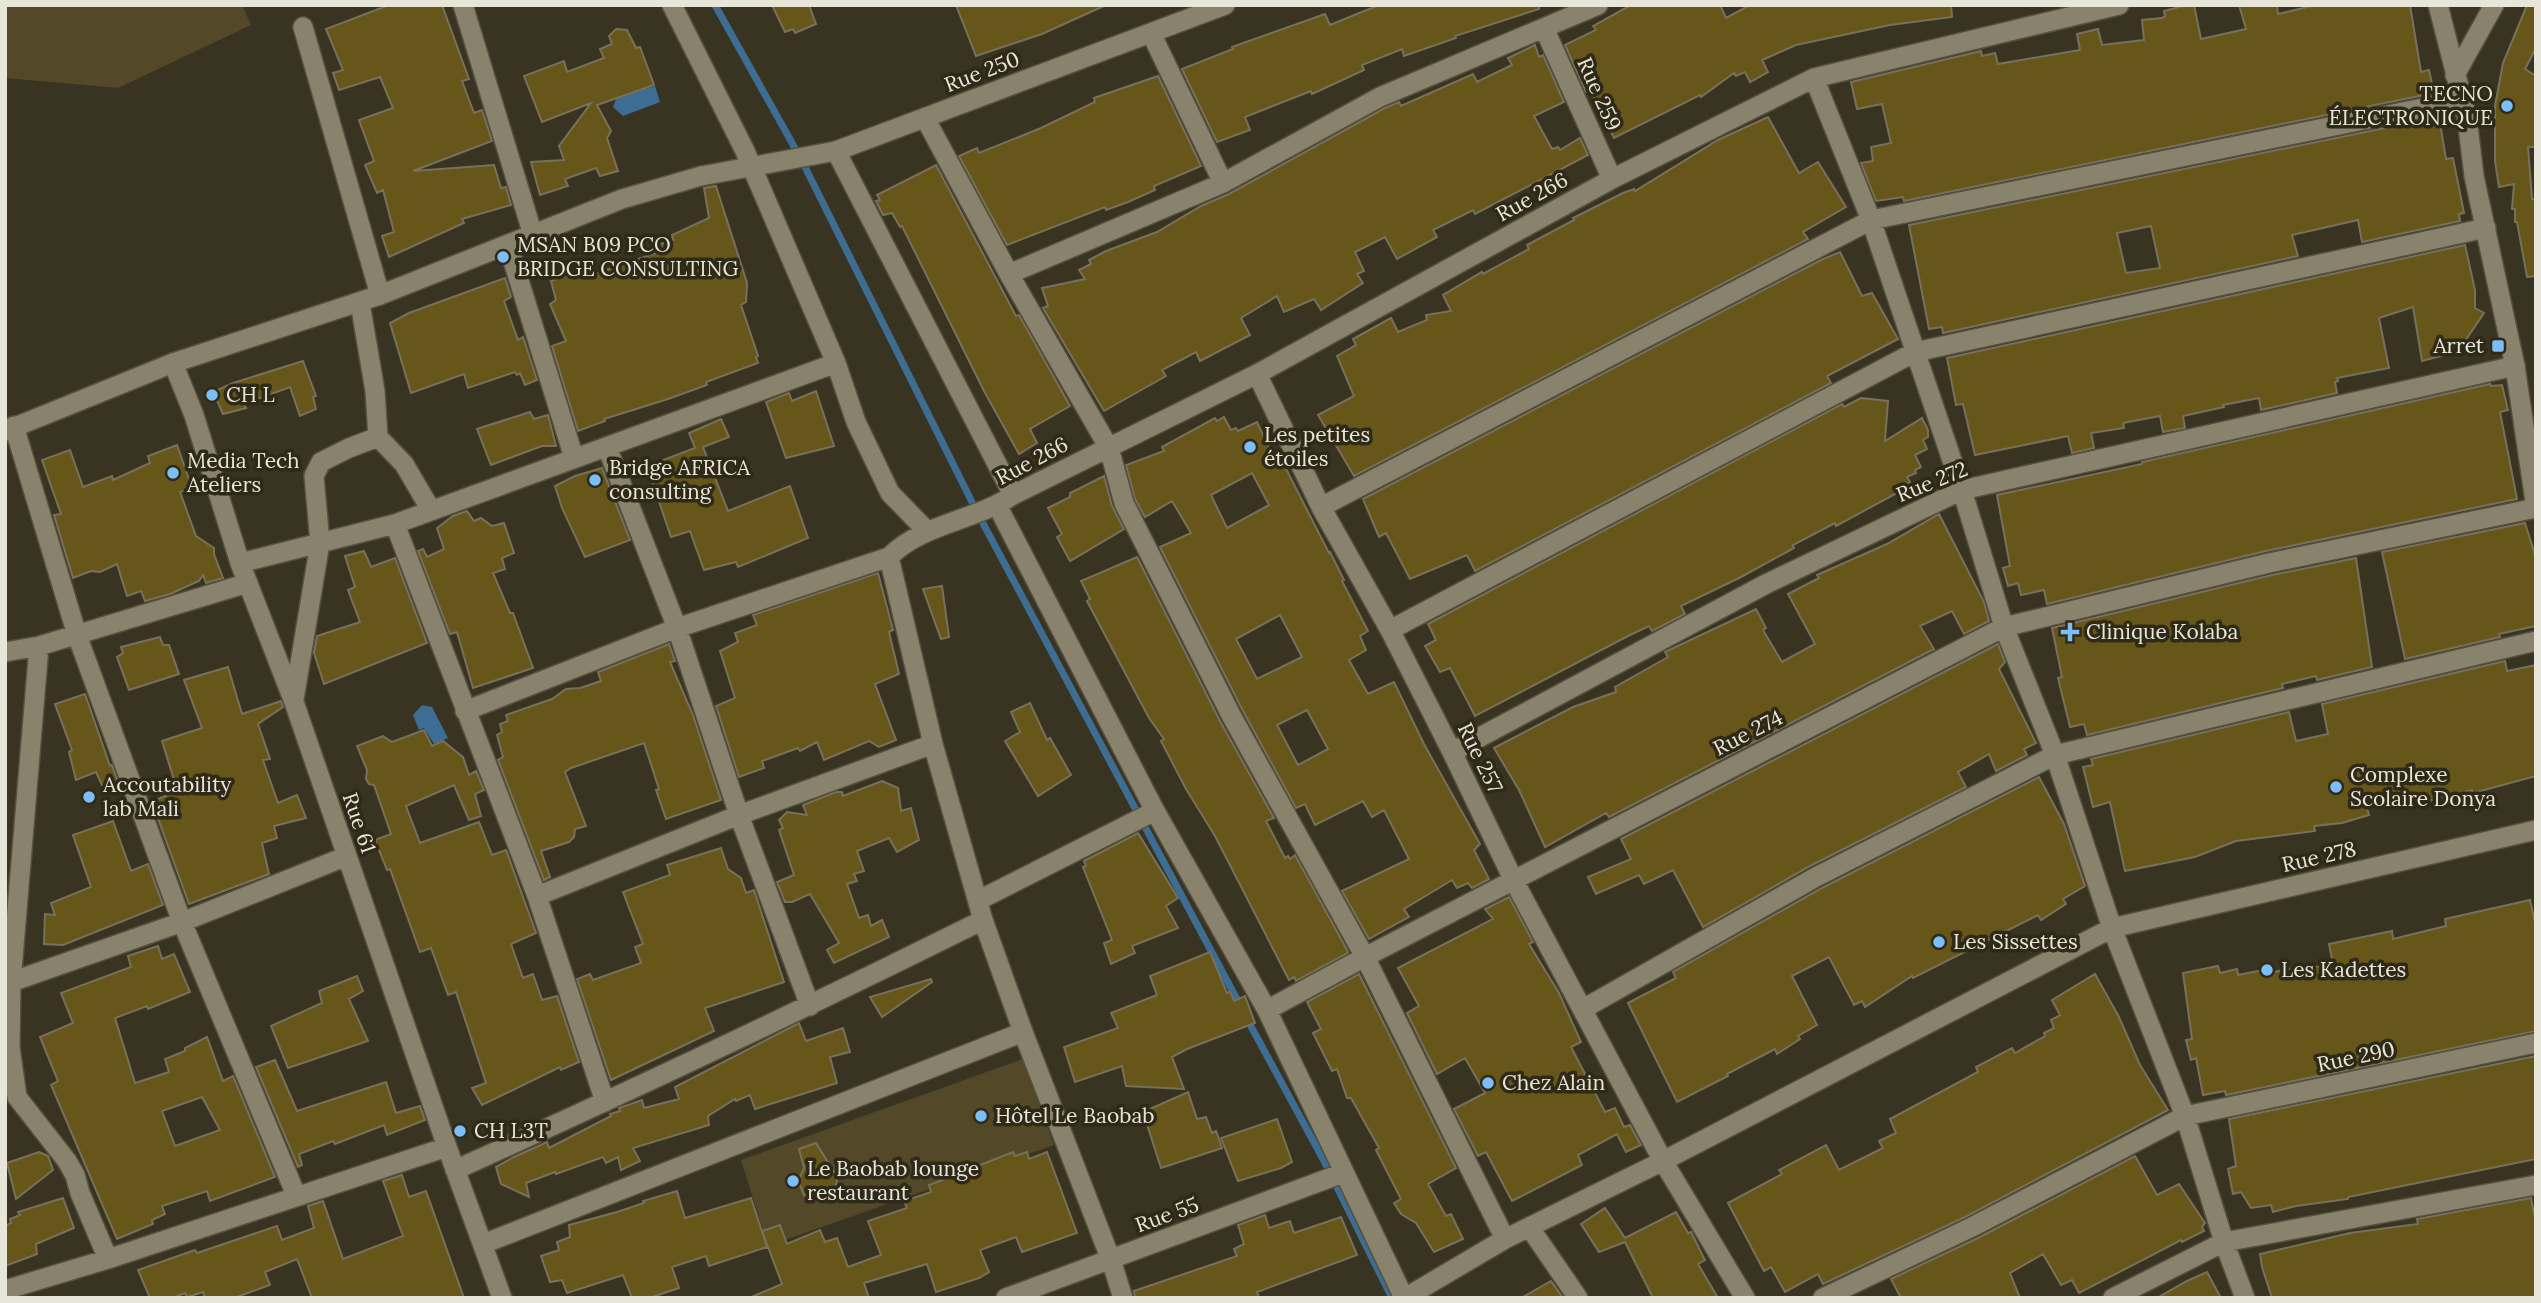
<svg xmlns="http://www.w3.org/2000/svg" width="2541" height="1303" font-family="Lora,serif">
<rect width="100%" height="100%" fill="#393421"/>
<path fill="#534928" d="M5 5H242L251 25 118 88 5 78Z
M1023 1059 1054 1145 768 1246 741 1160Z"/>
<path fill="#3e6d94" d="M655 86 660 102 623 116 613 107 617 97Z
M422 705 432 707 448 738 434 744 424 728 419 730 413 715Z"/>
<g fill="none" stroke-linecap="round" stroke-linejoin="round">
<path stroke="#3e6d94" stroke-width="7" d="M715 5 801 159 977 512 1240 1005
M1247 1019 1323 1159 1392 1298"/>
</g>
<path fill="#675619" stroke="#77715c" stroke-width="2" fill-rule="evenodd" d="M389 5H442L469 79 462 81 474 113 482 110 492 141 413 171 494 165 501 188 506 187 511 205 462 219 464 223 389 257 382 236 394 232 383 190 377 193 365 165 374 161 359 120 393 108 380 77 339 90 333 73 343 70 326 29Z
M772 5H809L816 24 795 33 793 29 785 32Z
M956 5H1106L1042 34 976 56Z
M1379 5H1539V9L1455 36 1456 38 1404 56 1402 49 1362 65 1364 70 1312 94 1311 91 1245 117 1250 130 1217 142 1182 69 1233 49 1232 47 1325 14 1330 25Z
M1631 5H1720L1726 18 1750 5H1951L1952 17 1890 25 1796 45 1762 60 1768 72 1750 82 1745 72 1736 76 1734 73 1701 97 1700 95 1614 138 1590 90 1586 92 1565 45 1596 30 1593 26Z
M2187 5H2194L2201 39 2246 29 2239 5H2277L2278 14 2316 5H2410L2421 72 2429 70 2434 93 1904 201 1903 197 1876 201 1861 163 1873 161 1871 147 1891 143 1882 104 1857 109 1851 82 1981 51 1982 56 1995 53 1998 64 2080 50 2077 34 2098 29 2102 45 2144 40 2142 20 2162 18 2165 16 2164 11Z
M2527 5H2536V48L2525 69 2536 76V147H2528L2532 199 2536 200V276L2527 277 2517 222H2515V209H2512L2514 184 2499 187 2495 161V106L2503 63Z
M616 29 627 30 636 48 640 47 654 85 597 105 611 131 607 138 618 171 600 176 596 168 565 179 568 186 540 195 531 162 564 160 559 146 591 103 542 122 524 76 564 61 567 72 604 58 600 49 612 44 609 36Z
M1535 45 1539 57 1543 55 1564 102 1534 116 1552 149 1558 147 1560 150 1580 138 1588 155 1475 214 1473 210 1433 230 1437 237 1397 259 1385 237 1355 252 1364 271 1357 274 1363 283 1321 310 1314 299 1284 312 1277 296 1241 318 1250 335 1200 361 1196 352 1162 370 1166 376 1104 411 1043 308 1048 306 1042 288 1085 279 1079 270 1091 264 1089 260 1106 251 1157 232 1201 206 1229 194 1385 108 1399 102 1401 106 1473 74 1477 82 1512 65 1508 58Z
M1158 76 1201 166 1154 186 1155 190 1128 202 1106 210 1105 207 1007 245 959 156 977 148 979 153 1041 128 1095 102 1094 98Z
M1768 117 1799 173 1818 162 1846 207 1803 232 1808 239 1354 476 1318 415 1354 396 1337 356 1356 345 1353 339 1391 318 1398 332 1427 320 1426 315 1451 311 1443 295 1482 272 1483 274 1529 249 1527 245 1574 220 1573 218 1623 193 1634 189 1635 191 1718 140Z
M2439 117 2446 159 2453 158 2464 213 2459 214 2460 221 2362 242 2358 220 2292 235 2298 256 1943 333 1942 327 1929 329 1909 225ZM2151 226 2160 268 2126 273 2117 233Z
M936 165 1016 316 1019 315 1070 406 1030 429 1037 443 1019 454 984 391 902 226 900 227 892 213 883 215 876 201 880 200 877 195Z
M716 186 747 283 746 302 741 305 758 356 756 357 758 363 706 382 707 385 668 399 604 419 605 421 578 431 552 346 566 341 550 304 556 300 551 281 582 270 583 278 656 253 654 246 673 240 672 235 709 218 704 188Z
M2465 245 2475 290V308L2484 313 2465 341 2440 348 2441 356 2422 361 2413 307 2379 318 2389 368 2337 378 2338 381 2335 382 2337 393 2261 410 2259 398 2223 405 2224 407 2183 416 2185 428 2163 432 2160 416 2123 423 2124 428 2091 433 2094 448 2072 453 2068 436 1975 455 1963 404 1956 405 1947 358Z
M1840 252 1862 296 1872 293 1898 339 1827 376 1831 383 1475 571 1467 555 1410 579 1386 533 1379 537 1363 499 1821 260Z
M505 278 511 297 504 301 518 340 523 337 537 380 525 385 520 373 517 375 515 372 468 388 464 374 411 393 390 323 409 313Z
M303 361 316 396 313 397 316 409 300 416 290 387 244 404 246 408 223 414 213 392 233 383Z
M2490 384 2491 386 2502 385 2508 410 2500 412 2517 499 2266 551 2047 604 2044 590 2021 595 2018 583 2008 586 2003 568 2010 566 1997 495 2142 464V462Z
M816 391 834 446 786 458 766 402 789 393 792 401Z
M1861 398 1888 401 1885 441 1922 418 1928 430V437L1923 440 1927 449 1915 455 1921 467 1915 470 1916 473 1907 477 1910 482 1896 489 1897 493 1836 526 1835 523 1793 545 1794 548 1741 577 1681 606 1685 614 1652 631 1649 626 1628 636 1475 716 1450 668 1440 672 1425 646 1436 640 1428 624 1842 404 1844 407Z
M530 412 534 419 548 415 556 446H542L491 465 477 429Z
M1224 417 1231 430 1236 428 1238 431 1257 422 1273 456 1278 453 1329 553 1330 552 1344 580 1342 581 1368 631 1360 636 1366 650 1349 660 1368 694 1394 682 1424 744 1480 844 1474 850 1489 879 1472 888 1468 883 1457 888 1452 880 1404 909 1409 917 1369 939 1342 891 1409 859 1384 810 1372 817 1363 801 1315 825 1305 804 1296 808 1242 709 1160 547 1191 533 1172 501 1145 517 1135 499 1126 465 1164 451 1162 447 1215 418 1217 421ZM1252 473 1269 505 1227 528 1211 495ZM1280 615 1302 657 1257 679 1236 639ZM1307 710 1328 749 1298 765 1277 725Z
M721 419 729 437 703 447 728 511 790 486 808 538 738 567 736 562 704 570 690 531 671 537 648 469 664 463 663 460 695 448 689 433Z
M177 445 192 488 180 492 196 536 214 548V554L223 578 206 583 203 575 199 581 170 594 145 601 141 591 127 596 117 564 100 572 91 571 73 578 54 515 61 514 42 460 70 450 83 487 112 476 113 480 150 463 148 456Z
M602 468 630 540 585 557 562 508 555 486 575 476Z
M1104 476 1112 506 1124 529 1070 561 1057 537 1062 534 1048 508 1070 497V493Z
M467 511 474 521 481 518 492 526 504 523 514 553 502 558 505 569 493 573 510 613H513L533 668 473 688 457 632 450 634 418 551 423 549 427 557 444 549 437 528 453 516Z
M1939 514 1984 602 1989 621 1964 634 1952 611 1920 626 1934 649 1609 817 1606 813 1545 847 1519 790 1494 748 1573 707 1616 692 1615 687 1668 657 1665 652 1756 609 1766 628 1763 630 1782 662 1815 644 1788 594 1819 578 1817 575 1887 544Z
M2525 523 2536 558V626L2499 634 2500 637 2405 659 2382 552Z
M364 551 371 567 395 558 427 643 324 684 314 653 317 636 360 622 348 590 355 587 345 556Z
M1137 557 1220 721 1274 818 1266 821 1285 858 1288 856 1290 859 1295 855 1347 950 1348 953 1296 981 1294 977 1289 980 1215 836 1186 789 1161 741 1164 739 1149 718 1087 601 1090 599 1081 581Z
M2356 558 2372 667 2317 680 2316 676 2282 684 2283 688 2087 735 2084 724 2070 727 2058 678 2062 677 2052 628 2272 575Z
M878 573 893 630 889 632 899 674 875 684 896 740 879 747 869 741 824 760 817 742 800 751 798 748 762 761 764 768 739 777 716 706 735 698 720 651 738 642 735 633 757 625 753 615Z
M942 586 949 637 941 639 923 589Z
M160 637 163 645H169L179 674 129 690 117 657 123 653 121 647Z
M669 644 675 661 670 662 693 715 721 800 666 819 656 790 659 789 644 743 571 768 565 772 586 826 575 829 574 837 569 842 541 851 550 877 544 880 498 760 503 757 497 735 502 732 500 724 508 721 506 715 552 699 566 689 580 688 601 681 598 672Z
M1998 644 2005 662 1999 669 2036 743 2024 749 2027 755 1996 771 1989 754 1958 772 1966 787 1810 866 1703 927 1673 870 1644 884 1639 875 1596 894 1588 877 1631 859 1621 839Z
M2505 661 2507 671 2536 665V776L2473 793 2472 790 2412 805 2411 799 2366 805 2369 815 2342 823 2314 826 2315 831 2236 841 2195 857 2125 871 2110 802 2093 807 2083 767 2093 765 2091 759 2289 712 2296 741 2328 734 2322 704Z
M228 667 242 714 281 701 283 707 258 724 270 759 263 760 278 803 297 795 306 818 274 826 277 838 262 843 269 874 189 904 152 802 167 795 162 784 174 780 162 741 202 728 184 680Z
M85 694 110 766 112 765 119 785H102L96 772 76 780 69 752 72 750 55 704Z
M1030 703 1047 740 1050 738 1071 775 1038 796 1005 741 1020 732 1011 712Z
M424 730 432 746 443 741 463 757 469 775 476 771 484 790 475 794 481 816 469 820 454 785 406 806 420 843 479 822 492 855 506 850 536 933 511 944 523 978 533 974 542 1000 557 996 579 1062 561 1070 560 1067 482 1105 472 1088 486 1083 456 992 448 995 431 948 420 952 390 869 387 870 375 840 391 834 374 785 369 784 366 779 367 770 357 746 383 736 392 742Z
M2039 777 2064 824 2085 886 2063 899 2066 904 2041 920 2038 915 1913 978 1912 976 1865 1007 1862 1001 1854 1005 1829 957 1792 976 1817 1025 1798 1036 1800 1039 1777 1054 1775 1049 1727 1074 1728 1076 1677 1102 1628 1003 1676 978 1673 972 1822 888Z
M882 781 898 788 901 811 911 808 919 840 897 852 889 838 857 851 864 871 854 874 857 881 847 884 859 918 868 915 871 926 882 920 889 937 834 963 827 950 839 943 810 894 792 902H785L777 882 794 875 779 830 783 828 779 820 787 812 807 815 803 805 836 792H842L843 796Z
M113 821 131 871 148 864 163 905 63 945 44 944 45 914 55 915 51 903 91 887 73 835Z
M1138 833 1178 898 1166 906 1178 928 1132 946 1135 953 1111 964 1104 943 1112 940 1083 867 1086 866 1084 861Z
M721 848 728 869 741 878 746 893 754 890 784 982 705 1008 714 1031 611 1080 577 979 590 974 593 980 641 963 635 947 643 944 623 892 670 875 667 865Z
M1509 897 1533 942 1529 944 1559 993 1581 1042 1571 1047 1605 1112 1615 1108 1624 1127 1630 1125 1641 1145 1626 1152 1617 1134 1578 1155 1582 1165 1512 1201 1486 1152 1478 1156 1454 1109 1485 1093 1465 1058 1437 1074 1407 1013 1419 1006 1398 968 1493 919 1485 909Z
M2530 900 2536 927V1031L2226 1095 2225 1091 2203 1095 2196 1058 2191 1060 2186 1040 2192 1039 2183 973 2218 966 2220 973 2237 969 2238 975 2273 968V972L2289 969V971L2333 964 2329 944 2392 931 2393 939 2446 926 2445 919Z
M158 946 162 959 174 954 190 992 148 1009 147 1006 115 1018 135 1083 169 1072 165 1059 185 1051V1048L207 1037 223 1081 233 1076 275 1177 210 1201 207 1191 162 1206 165 1214 152 1220 153 1224 117 1239 51 1085 58 1081 40 1037 73 1023 61 993 131 967 128 956ZM202 1097 220 1130 175 1146 162 1111Z
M1210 952 1227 993 1230 992 1234 1001 1245 996 1255 1023 1187 1049 1172 1057 1184 1089 1126 1086 1122 1066 1075 1082 1064 1047 1118 1028 1111 1013 1157 995 1150 976Z
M1359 974 1456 1168 1428 1184 1446 1216 1451 1214 1463 1239 1434 1252 1416 1223 1401 1214 1394 1203 1401 1199 1376 1150 1379 1148 1351 1098H1347L1337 1069 1332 1071 1313 1033 1321 1029 1307 1002Z
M2095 974 2119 1017 2140 1065 2168 1110 1967 1216 1823 1284 1818 1274 1785 1292 1771 1267 1764 1271 1728 1203 1782 1174 1779 1170 1826 1145 1839 1170 1883 1148 1879 1141 1896 1133 1890 1119 1978 1072 1976 1067 2012 1048 2015 1053 2045 1036 2044 1033 2054 1028 2051 1020 2060 1015 2052 1000Z
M357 976 363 991 349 999 368 1041 288 1068 271 1026 322 1003 319 991Z
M931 979 932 982 882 1017 870 997Z
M799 1023 806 1041 843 1028 850 1052 830 1057 837 1083 755 1109 750 1095 736 1101 735 1099 708 1116 709 1125 633 1148 640 1161 621 1170 618 1157 606 1163 603 1157 556 1174 555 1172 526 1183 529 1197 501 1184 496 1167 514 1157 547 1142 549 1148 611 1116 610 1114 620 1111 619 1108 642 1100 644 1108 679 1099 675 1087Z
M2536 1056V1159L2348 1197V1199L2296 1206 2273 1212 2271 1205 2251 1208 2241 1192 2233 1194 2228 1169 2236 1166 2229 1119Z
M275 1060 297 1111 386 1082 396 1113 420 1106 425 1120 387 1135 384 1125 335 1144 333 1141 299 1154 302 1165 298 1167 256 1067Z
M1188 1092 1197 1119 1206 1117 1212 1133 1216 1131 1222 1148 1161 1168 1143 1112Z
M1277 1119 1292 1162 1281 1168 1238 1181 1221 1138Z
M816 1143 836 1175 837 1182 831 1196 820 1202 804 1195 798 1181 804 1168 799 1149Z
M39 1152 48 1156 53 1170 16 1199 7 1163Z
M1013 1152 1015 1156 1027 1152 1029 1159 1047 1152 1077 1233 1022 1252 1016 1237 980 1250 989 1272 979 1278 936 1292 927 1264 864 1283 869 1298H749L782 1284 762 1231 780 1225 787 1244 820 1230 825 1242 837 1238 848 1267 881 1255 868 1221 907 1208 904 1201 931 1192 929 1185Z
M2135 1156 2157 1195 2179 1184 2205 1223 2202 1227 2204 1231 2182 1242 2181 1240 2079 1293 2072 1280 2061 1285 2043 1254 2010 1273 2020 1298H1901L1891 1279 1978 1238Z
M402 1175 409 1197 426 1191 464 1298H312L297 1259 265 1272 270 1285 234 1298H205L203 1292 187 1297 185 1293 172 1298H150L138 1270 195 1250 197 1253 277 1226 282 1240 314 1228 308 1206 323 1201 343 1259 403 1236 383 1181Z
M677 1191 685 1218 751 1198 767 1247 709 1266 706 1256 672 1267 679 1288 649 1298H632L623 1275 567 1293 562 1280 550 1282 541 1256 559 1250 557 1242 570 1237 569 1225 617 1212 644 1203 643 1201Z
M63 1198 74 1228 36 1244 37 1254 5 1266V1226L11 1223 10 1219 20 1215 18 1212Z
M2531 1198 2534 1214H2536V1298H2272L2262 1267 2260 1254 2350 1233 2418 1224 2417 1219Z
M1605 1208 1625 1238 1676 1212 1688 1233 1691 1232 1705 1260 1698 1264 1718 1298H1653L1625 1242 1599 1252 1581 1224Z
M1265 1215 1269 1228 1290 1221 1294 1233 1341 1217 1357 1255 1257 1292 1259 1298H1135L1134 1291 1237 1256 1234 1249 1244 1244 1238 1225Z
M2207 1272 2221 1298H2157L2187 1281Z
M1551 1281 1563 1298H1521Z"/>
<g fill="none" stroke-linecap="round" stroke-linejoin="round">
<g stroke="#55503f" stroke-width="22">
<path id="minor" d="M463 5 533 235
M672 5 745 151 836 363 856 422 890 493 927 531
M303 27 380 295
M1544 28 1612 179
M1151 33 1223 183
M1814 78 1871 220 1962 490 2004 627 2055 755 2112 928 2185 1116 2224 1242 2245 1298
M925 118 1009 274 1109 448 1124 503 1231 715 1365 957 1505 1239
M836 151 1013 495
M508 245 574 458
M1009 274 1223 183 1380 97 1598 5
M173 363 194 415 240 563 294 702 447 1147 502 1298
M1257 374 1321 507 1390 630 1452 752 1514 881 1663 1161 1745 1298
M14 426 77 635 182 922 296 1195
M378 437 404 464 431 510
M607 447 677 628 739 815 810 1006
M997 505 1155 811 1267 1010 1404 1298
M1321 507 1871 220 2462 100
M395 524 537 896 605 1102
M889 557 933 744 983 920 1023 1032 1111 1260 1123 1298
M240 563 395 524 836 363
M1390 630 1915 352 2486 228
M39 646 11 982 10 1047 17 1097 67 1161 75 1175 80 1193 108 1259
M5 652 39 646 248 583
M294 699 320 543 314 476 321 462 349 448 378 437 375 391 360 303
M465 711 677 628 889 557C923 523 975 521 1013 495L1257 374 1612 179 1814 78 2119 5
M1452 752 1766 584 1962 490 2515 366
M537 896 739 815 933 744
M979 900 1155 811
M11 982 182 922 347 856
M1583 1009 1816 877 2055 755 2536 641
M1267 1010 1365 957 2004 627 2269 563 2536 508
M455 1170C633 1090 808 1007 983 920
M1530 1228 1578 1298
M483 1244 1023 1032
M5 1290 108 1259 447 1147
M1006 1298 1343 1173
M1405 1298 1505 1239 1663 1161 2112 928 2536 830
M1823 1298 1972 1227 2185 1116 2536 1043
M2113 1298 2224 1242 2536 1185"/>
</g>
<g stroke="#55503f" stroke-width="22">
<path id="tertiary" d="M5 431 173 363 380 295 622 199 701 176 836 151 1225 5"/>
</g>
<g stroke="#55503f" stroke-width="22">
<path id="secondary" d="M2438 5 2467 118 2474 176 2515 366 2536 508
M2455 75 2494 5"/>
</g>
<use href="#minor" stroke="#89836d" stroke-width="19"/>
<use href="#tertiary" stroke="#89836d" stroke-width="19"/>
<use href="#secondary" stroke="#89836d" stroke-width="19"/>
</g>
<g fill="#7bbef8" stroke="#2f2a17" stroke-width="2.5">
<circle cx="2507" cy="106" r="7"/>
<circle cx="503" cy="257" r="7"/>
<rect x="2491" y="339" width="14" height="14" rx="3.5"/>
<circle cx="212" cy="395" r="7"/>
<circle cx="1250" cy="447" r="7"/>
<circle cx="173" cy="473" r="7"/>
<circle cx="595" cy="480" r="7"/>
<path d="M2066.5 621.5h7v7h7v7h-7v7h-7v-7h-7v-7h7z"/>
<circle cx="2336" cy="787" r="7"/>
<circle cx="89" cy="797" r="7"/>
<circle cx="1939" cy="942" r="7"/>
<circle cx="2267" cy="970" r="7"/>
<circle cx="1488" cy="1083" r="7"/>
<circle cx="981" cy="1116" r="7"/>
<circle cx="460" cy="1131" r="7"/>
<circle cx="793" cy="1181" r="7"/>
</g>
<g text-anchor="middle" stroke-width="7" stroke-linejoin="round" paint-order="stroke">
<g font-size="21" fill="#e8e5d9" stroke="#2f2a17">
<text transform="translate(982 72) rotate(-21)" y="7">Rue 250</text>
<text transform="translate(1599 94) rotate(66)" y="7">Rue 259</text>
<text transform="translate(1532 197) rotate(-29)" y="7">Rue 266</text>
<text transform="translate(1032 461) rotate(-28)" y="7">Rue 266</text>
<text transform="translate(1932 482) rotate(-22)" y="7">Rue 272</text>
<text transform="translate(1748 733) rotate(-27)" y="7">Rue 274</text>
<text transform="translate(1480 758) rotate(64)" y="7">Rue 257</text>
<text transform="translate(359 823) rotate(71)" y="7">Rue 61</text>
<text transform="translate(2319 857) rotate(-13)" y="7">Rue 278</text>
<text transform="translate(2356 1057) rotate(-12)" y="7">Rue 290</text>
<text transform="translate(1167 1215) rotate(-20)" y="7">Rue 55</text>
</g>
<g font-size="21" fill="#e8e5d9" stroke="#2f2a17" text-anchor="start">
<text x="2493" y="101" text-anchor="end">TECNO<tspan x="2493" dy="24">ÉLECTRONIQUE</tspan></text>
<text x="517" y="252">MSAN B09 PCO<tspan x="517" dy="24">BRIDGE CONSULTING</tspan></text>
<text x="2484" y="353" text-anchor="end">Arret</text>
<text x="226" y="402">CH L</text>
<text x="1264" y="442">Les petites<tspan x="1264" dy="24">étoiles</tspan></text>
<text x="187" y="468">Media Tech<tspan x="187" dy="24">Ateliers</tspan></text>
<text x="609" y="475">Bridge AFRICA<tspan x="609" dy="24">consulting</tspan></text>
<text x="2086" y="639">Clinique Kolaba</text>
<text x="2350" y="782">Complexe<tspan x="2350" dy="24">Scolaire Donya</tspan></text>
<text x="103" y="792">Accoutability<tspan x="103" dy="24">lab Mali</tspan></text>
<text x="1953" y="949">Les Sissettes</text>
<text x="2281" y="977">Les Kadettes</text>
<text x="1502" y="1090">Chez Alain</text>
<text x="995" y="1123">Hôtel Le Baobab</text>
<text x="474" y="1138">CH L3T</text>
<text x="807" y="1176">Le Baobab lounge<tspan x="807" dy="24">restaurant</tspan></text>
</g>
</g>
<rect width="2541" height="1303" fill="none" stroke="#e8e5d9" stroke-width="14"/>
</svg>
